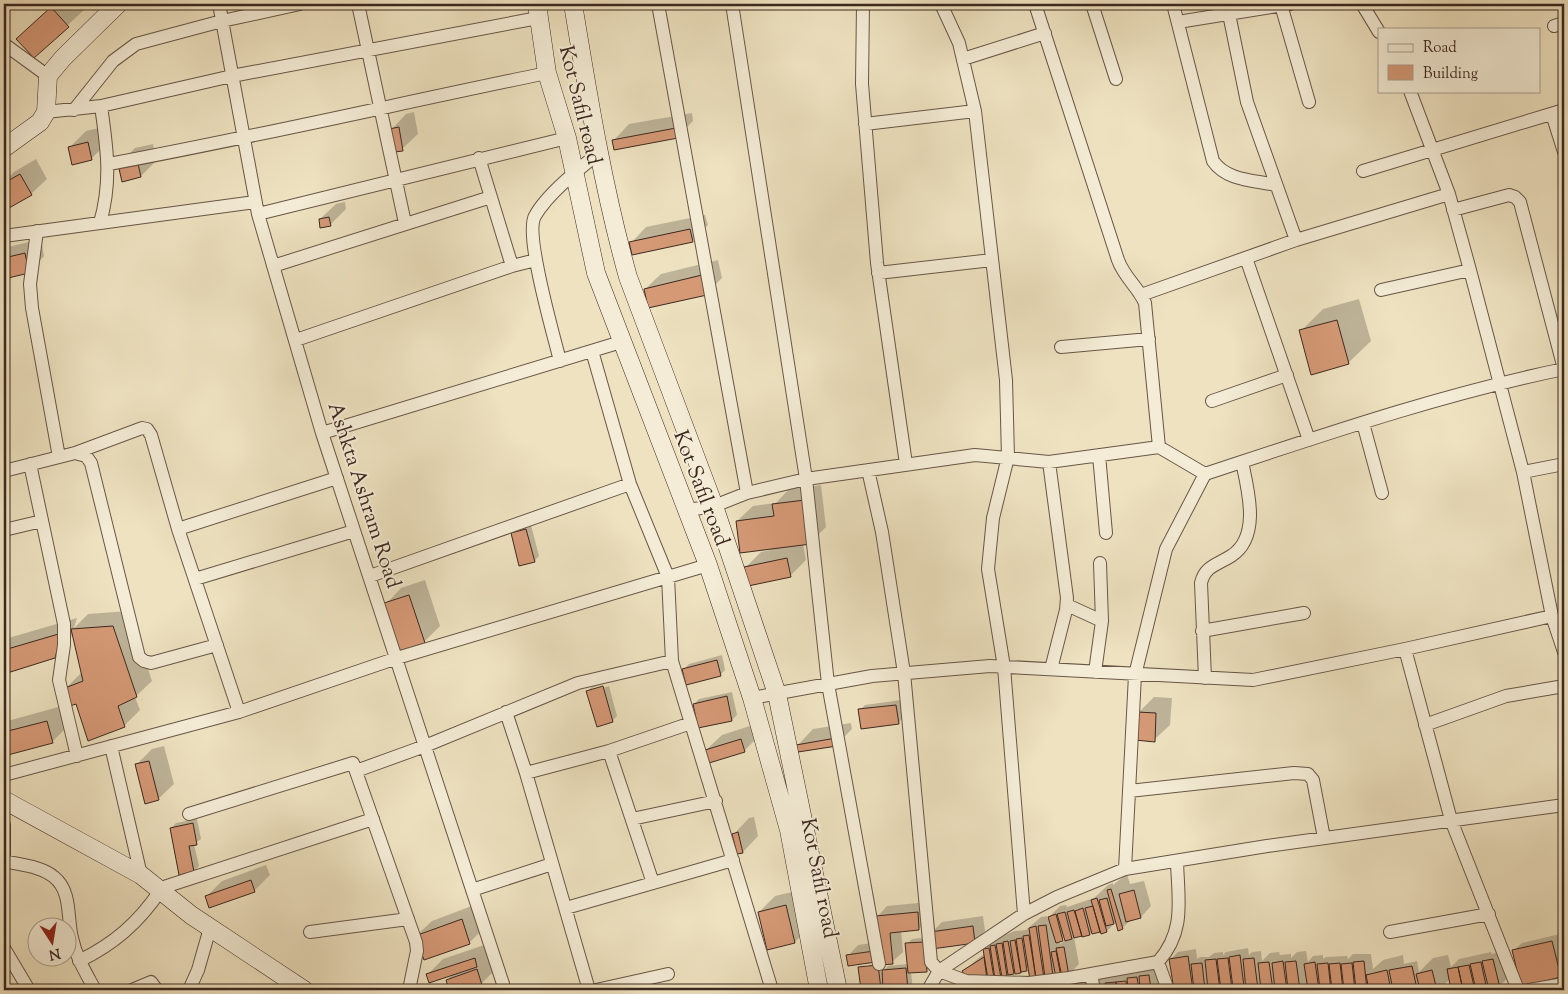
<svg xmlns="http://www.w3.org/2000/svg" width="1568" height="994" font-family="'Sorts Mill Goudy',serif">
<rect width="100%" height="100%" fill="#eee2c0"/>
<filter id="stains"><feTurbulence type="fractalNoise" baseFrequency=".004" numOctaves="4"/><feColorMatrix values="0 0 0 0 .2 0 0 0 0 .09 0 0 0 0 .02 0 0 0 .5 -.17"/></filter>
<radialGradient id="worn" r=".72"><stop offset=".6" stop-color="#630" stop-opacity="0"/><stop offset="1" stop-color="#630" stop-opacity=".3"/></radialGradient>
<path fill="#0003" fill-rule="evenodd" d="M55 4H78L84 10 34 56 33 23Z
M414 112 418 134 402 149 391 130 406 114Z
M692 113 693 121 677 137 614 140 629 124Z
M104 127 107 143 91 159 70 147 86 131Z
M153 144 156 161 141 176 119 164 135 148Z
M36 159 47 179 31 194 10 207 4 196V182L14 172Z
M345 202 346 209 330 225 320 219 336 204Z
M705 215 708 225 692 241 631 243 646 227Z
M41 239 44 256 29 272 4 277V248Z
M718 260 722 278 706 294 645 289 661 274Z
M1359 299 1371 341 1348 363 1301 331 1323 309Z
M821 485 826 527 810 543 803 544 806 560 791 575 745 568 761 552 771 550V548L737 521 753 506 776 503 789 489Z
M531 525 539 556 534 561 512 533 517 528Z
M425 580 440 626 424 642 386 604 401 588Z
M1564 592V605L1561 595Z
M129 611 152 681 135 697 140 710 124 726 77 703 66 688 82 672 73 632 70 641 54 657 4 673V636L5 639 77 618 74 628 88 614Z
M722 655 725 670 720 675 684 669 689 664Z
M607 682 592 688V691L609 686 617 716 612 721 588 691 593 686Z
M732 692 737 715 732 720 694 704 699 699Z
M1154 697 1172 698 1170 725 1154 740 1138 713Z
M901 700 903 718 898 723 860 710 865 705Z
M62 706 68 726 52 742 4 755V722Z
M851 723 852 729 836 745H798L813 729Z
M756 724 760 735 744 751 706 750 722 735Z
M164 746 174 784 158 799 137 764 152 749Z
M754 817 758 836 743 852 734 834 749 818Z
M197 819 201 839 194 844 199 866 194 871 171 828 176 823Z
M266 865 270 875 254 891 206 897 222 881Z
M1127 874 1130 884 1144 881 1151 906 1141 917 1132 919 1122 928 1117 921 1107 931 1093 930 1090 934 1074 937 1079 964 1069 975 1057 976 1056 971 1052 975 1031 979 1029 967 1020 972 1000 977 996 974 985 978 987 990H942L947 985V988L950 985 957 984V986L975 980 963 971 985 953V950L995 939 1015 931 1026 930 1041 917 1047 916V919L1060 906 1066 905 1067 907 1094 898 1108 885 1113 883V885ZM1065 937 1066 940 1060 944V940Z
M801 890 810 926 795 942 759 912 775 896Z
M928 902 929 918 919 929 901 930 903 952 892 962 880 964 881 973 888 966 908 964 907 944 912 939 929 937 932 965 927 970 911 972 913 990H869L870 989 859 968 881 963 848 956 858 945 879 942 877 917 887 906Z
M477 904 485 927 470 942 424 959 416 936 432 921Z
M983 916 985 931 974 942 931 933 942 922Z
M1560 934 1564 953V972L1560 976 1514 950 1522 943Z
M490 943 492 950 486 957 492 954 497 968 481 984 462 990H451L447 980 453 974H428L443 959Z
M1248 948 1249 955 1252 952 1261 951 1262 961 1270 953 1279 952 1280 955 1291 954V958L1297 952 1306 951 1308 962 1313 956 1323 955V959L1326 957 1347 956 1348 959 1353 954H1371L1373 969 1383 960 1403 955 1404 964 1417 961 1419 972 1433 958 1448 955 1451 967 1459 959 1491 952 1492 954 1504 949 1509 976 1499 987H1489L1484 990H1453L1450 979 1439 990H1421L1420 985 1417 988 1404 990H1370V988L1368 990H1309L1308 983 1300 990H1277L1276 988 1274 990H1263L1262 983 1257 988 1247 982 1244 986 1222 989V986L1219 989 1210 990H1175L1170 960 1178 952 1196 949 1197 959 1200 957H1209L1214 953 1223 952V955L1226 952Z
M1159 965 1162 990H1051L1061 978Z
M1015 979H1020L1021 990H1005Z
M652 982V990H630V988Z"/>
<path fill="#d59976" stroke="#3c281f" d="M51 7 69 27 34 58 16 39Z
M399 127 403 151 394 152 389 129Z
M676 128 678 138 614 150 612 140Z
M88 142 92 160 72 165 68 147Z
M137 159 141 177 122 182 118 164Z
M20 174 32 195 9 208 4 199V183Z
M329 217 331 226 320 228 319 219Z
M690 229 693 242 632 255 629 242Z
M25 253 29 273 4 279V258Z
M702 275 707 295 648 308 644 289Z
M1337 320 1349 364 1311 375 1299 330Z
M805 500 811 544 740 553 736 521 774 516 772 504Z
M526 529 535 562 519 566 511 533Z
M787 558 791 577 748 586 744 567Z
M409 595 425 643 400 651 384 603Z
M113 626 137 697 118 706 125 727 88 741 76 704 70 706 65 688 83 681 71 629Z
M62 633 55 658 4 674V650Z
M717 660 721 676 686 685 682 669Z
M603 686 613 722 597 727 586 691Z
M727 696 732 721 698 728 693 704Z
M896 705 899 724 861 729 858 709Z
M1137 712 1156 713 1155 742 1135 740Z
M47 721 53 743 4 756V732Z
M836 738 837 746 798 752 796 745Z
M741 739 745 752 709 763 705 750Z
M149 761 159 800 145 804 135 764Z
M193 823 197 845 189 846 194 872 179 875 170 828Z
M738 832 743 853 737 854 732 834Z
M251 880 255 892 209 908 205 896Z
M1111 889 1123 929 1118 931 1107 890Z
M1134 890 1141 918 1126 922 1119 894Z
M1097 898 1107 932 1101 934 1091 900Z
M1107 898 1114 924 1106 926 1099 900Z
M786 905 795 943 767 950 758 912Z
M1093 906 1100 932 1092 934 1085 908Z
M1083 908 1090 935 1082 937 1075 911Z
M1074 910 1082 936 1074 938 1067 912Z
M918 912 919 930 890 933 893 964 880 965 876 916Z
M1065 912 1072 939 1065 941 1057 914Z
M1056 914 1063 941 1056 943 1048 917Z
M462 919 470 944 424 960 415 936Z
M1046 925 1053 976 1045 977 1038 926Z
M973 926 975 943 932 949 930 932Z
M1036 926 1044 978 1036 979 1029 928Z
M1029 935 1036 979 1030 980 1023 936Z
M1022 938 1027 971 1021 972 1016 939Z
M1015 940 1021 973 1015 974 1010 941Z
M1008 941 1014 974 1008 975 1003 942Z
M1552 941 1561 977 1521 987 1512 950Z
M925 942 927 972 908 973 905 943Z
M1002 943 1007 976 1002 977 996 944Z
M995 945 1001 978 995 979 990 946Z
M1064 947 1069 976 1062 977 1056 948Z
M989 948 994 978 988 979 983 949Z
M874 951 876 962 848 966 846 955Z
M1056 951 1061 977 1056 978 1051 952Z
M1240 955 1244 987 1233 988 1229 957Z
M1188 956 1193 990H1174L1169 959Z
M984 957 987 979 968 980 962 971Z
M475 958 477 967 429 983 426 974Z
M1228 958 1232 989 1221 990 1217 959Z
M1254 958 1258 989 1246 990 1243 959Z
M1216 959 1220 990H1208L1205 960Z
M1493 959 1500 988 1489 990 1482 961Z
M1283 961 1287 990H1275L1272 963Z
M1296 961 1300 990H1288L1285 962Z
M1364 961 1367 990H1356L1353 962Z
M1269 962 1273 990H1261L1258 963Z
M1315 962 1319 990H1308L1304 964Z
M1481 962 1487 990H1476L1470 964Z
M1202 963 1205 990H1194L1191 964Z
M1328 963 1331 990H1320L1317 964Z
M1340 963 1343 990H1332L1329 964Z
M1352 963 1355 990H1344L1341 964Z
M878 965 881 989 861 990 858 967Z
M1469 965 1475 990H1463L1458 967Z
M1412 966 1417 989 1393 990 1389 970Z
M1458 967 1463 990H1451L1447 969Z
M906 968 908 990H883L882 970Z
M477 969 482 985 466 990H449L446 980Z
M1387 970 1391 990H1369L1366 975Z
M1432 970 1437 990H1420L1416 974Z
M1149 975 1151 990H1140L1139 976Z
M1137 977 1139 990H1128L1127 978Z
M1126 981 1127 990H1117L1116 982Z
M1116 982V990H1106L1105 983Z
M1079 984 1080 990H1070L1069 985Z
M647 986V990H629V988Z"/>
<g fill="none" stroke-linecap="round" stroke-linejoin="round">
<g stroke="#685647" stroke-width="14">
<path id="street" d="M219 4 258 214 322 433 505 990
M358 4 405 223
M658 4 747 493
M732 4 806 479 828 684 879 964
M863 4 862 84 877 263 906 464
M941 4 959 43 975 111 1006 380 1008 457 993 518 988 569 1004 667 1024 914
M1035 4 1118 260C1124 277 1138 287 1145 303L1159 447
M1092 4 1116 79
M1173 4 1213 161C1227 181 1253 180 1276 185
M1362 4 1379 32
M1281 5 1309 102
M1229 14 1247 102 1296 240
M1178 22 1290 4
M1554 26 1564 23
M4 44 48 76
M963 59 1045 33
M1410 91 1449 194 1470 270 1523 472 1552 616 1564 652
M74 110 113 61 136 44 222 21 300 4
M46 112 101 106 232 76 538 18
M1552 114 1564 152
M865 124 975 111
M479 158 512 266
M109 164C255 137 401 103 547 73
M1363 171 1564 110
M258 214 567 138
M100 223C112 181 107 148 101 106
M37 231 30 284 32 308 59 457
M4 236 255 202
M1246 258 1309 440
M273 266 491 197
M878 273 992 260
M1381 290 1470 270
M1141 295 1296 240 1449 194
M296 340 512 266 536 260
M1061 347 1149 339
M592 351 630 484 668 577 672 661 772 990
M560 361C554 336 524 234 535 216 547 194 580 168 600 152
M1212 401 1287 375
M1363 423 1382 493
M322 433 621 342
M75 453 142 428 147 429 151 435 178 529 239 712
M1099 455 1106 533
M1049 462 1067 598 1066 610 1051 669
M30 464 64 624V645L59 680 77 756
M868 470 882 532 904 673 931 962 939 971 966 981 1029 983 1069 978 1158 962C1186 931 1178 899 1177 861
M4 471 75 453 86 456 91 463 139 657 144 661 151 663 217 645
M1523 472 1564 464
M688 510 714 506 747 493 806 479 975 455 1049 462 1159 447 1205 474
M178 529 337 478
M4 530 42 521
M370 576 630 484
M195 579 354 531
M1067 605 1102 621
M1202 631 1304 613
M1405 649 1451 820 1518 990
M1095 672 1102 621 1100 563
M1205 678 1201 583C1205 566 1217 565 1231 556 1261 537 1248 490 1242 462
M752 698 872 676 990 666 1253 680 1405 649 1552 616
M506 712 526 773 589 990
M1425 725 1506 696 1564 686
M111 746 141 875
M609 751 653 883
M356 771 425 746 578 683 672 661
M526 773 609 751 691 723
M4 775 239 712 397 658 708 565
M1129 791 1294 773 1308 774 1313 780 1324 838
M189 814 353 763 416 942 417 951 409 990
M632 819 716 801
M4 825V861C20 865 41 866 54 877 72 891 67 919 72 938 76 957 86 973 95 990
M1125 869 1267 846 1564 805
M158 889 373 819
M472 890 552 864
M566 908 733 860
M310 932 408 919
M1390 932 1489 914
M4 948 29 990
M79 961C114 944 138 923 160 891
M1158 962 1168 990
M1091 974 1094 990
M132 990 151 982 157 990
M189 990 198 970 210 928
M596 990 668 974
M928 990 939 971 1024 914 1057 897 1125 869 1135 675 1166 549 1205 474C1323 435 1442 394 1564 369L1520 202 1515 197 1509 195 1453 210
M1529 990 1564 984"/>
</g>
<g stroke="#3c281f" stroke-width="19">
<path id="secondary" d="M537 4 547 73 567 138 596 273 708 565 752 698 789 830 819 990
M573 4C588 95 603 188 628 277L714 506 777 694 838 990
M4 148 40 122 46 112 48 76 63 58 118 4
M4 800 141 875 191 915 304 990"/>
</g>
<use href="#street" stroke="#f4ecd6" stroke-width="12"/>
<use href="#secondary" stroke="#f4ecd6" stroke-width="18"/>
</g>
<g text-anchor="middle" stroke-width="4" stroke-linejoin="round" paint-order="stroke">
<g font-size="21" fill="#3c281f" stroke="#f4ecd6">
<text transform="translate(581 105) rotate(76)" y="7">Kot Safil road</text>
<text transform="translate(702 488) rotate(69)" y="7">Kot Safil road</text>
<text transform="translate(365 495) rotate(72)" y="7">Ashkta Ashram Road</text>
<text transform="translate(820 878) rotate(79)" y="7">Kot Safil road</text>
</g>
</g>
<rect width="1568" height="994" fill="none" stroke="#eee2c0" stroke-width="20"/>
<rect x="5" y="5" width="1558" height="984" fill="none" stroke="#3c281f" stroke-width="2.5"/>
<rect x="10" y="10" width="1548" height="974" fill="none" stroke="#3c281f"/>
<rect x="1378" y="28" width="162" height="65" fill="#f4ecd6" stroke="#aa9e8d"/>
<rect x="1388" y="44" width="25" height="8" fill="#f4ecd6" stroke="#aa9e8d"/>
<text x="1423" y="52" font-size="15" fill="#3c281f">Road</text>
<rect x="1388" y="65" width="25" height="15" fill="#d59976" stroke="#aa9e8d"/>
<text x="1423" y="78" font-size="15" fill="#3c281f">Building</text>
<g transform="translate(52 942) rotate(168)"><circle r="24" fill="#f4ecd6" stroke="#aa9e8d"/>
<path d="M0-4L9 19L0 12L-9 19Z" fill="#8f2418"/>
<text y="-8" font-size="14" font-weight="bold" text-anchor="middle" fill="#3c281f">N</text>
</g>
<rect width="100%" height="100%" filter="url(#stains)"/>
<rect width="100%" height="100%" fill="url(#worn)"/>
</svg>
